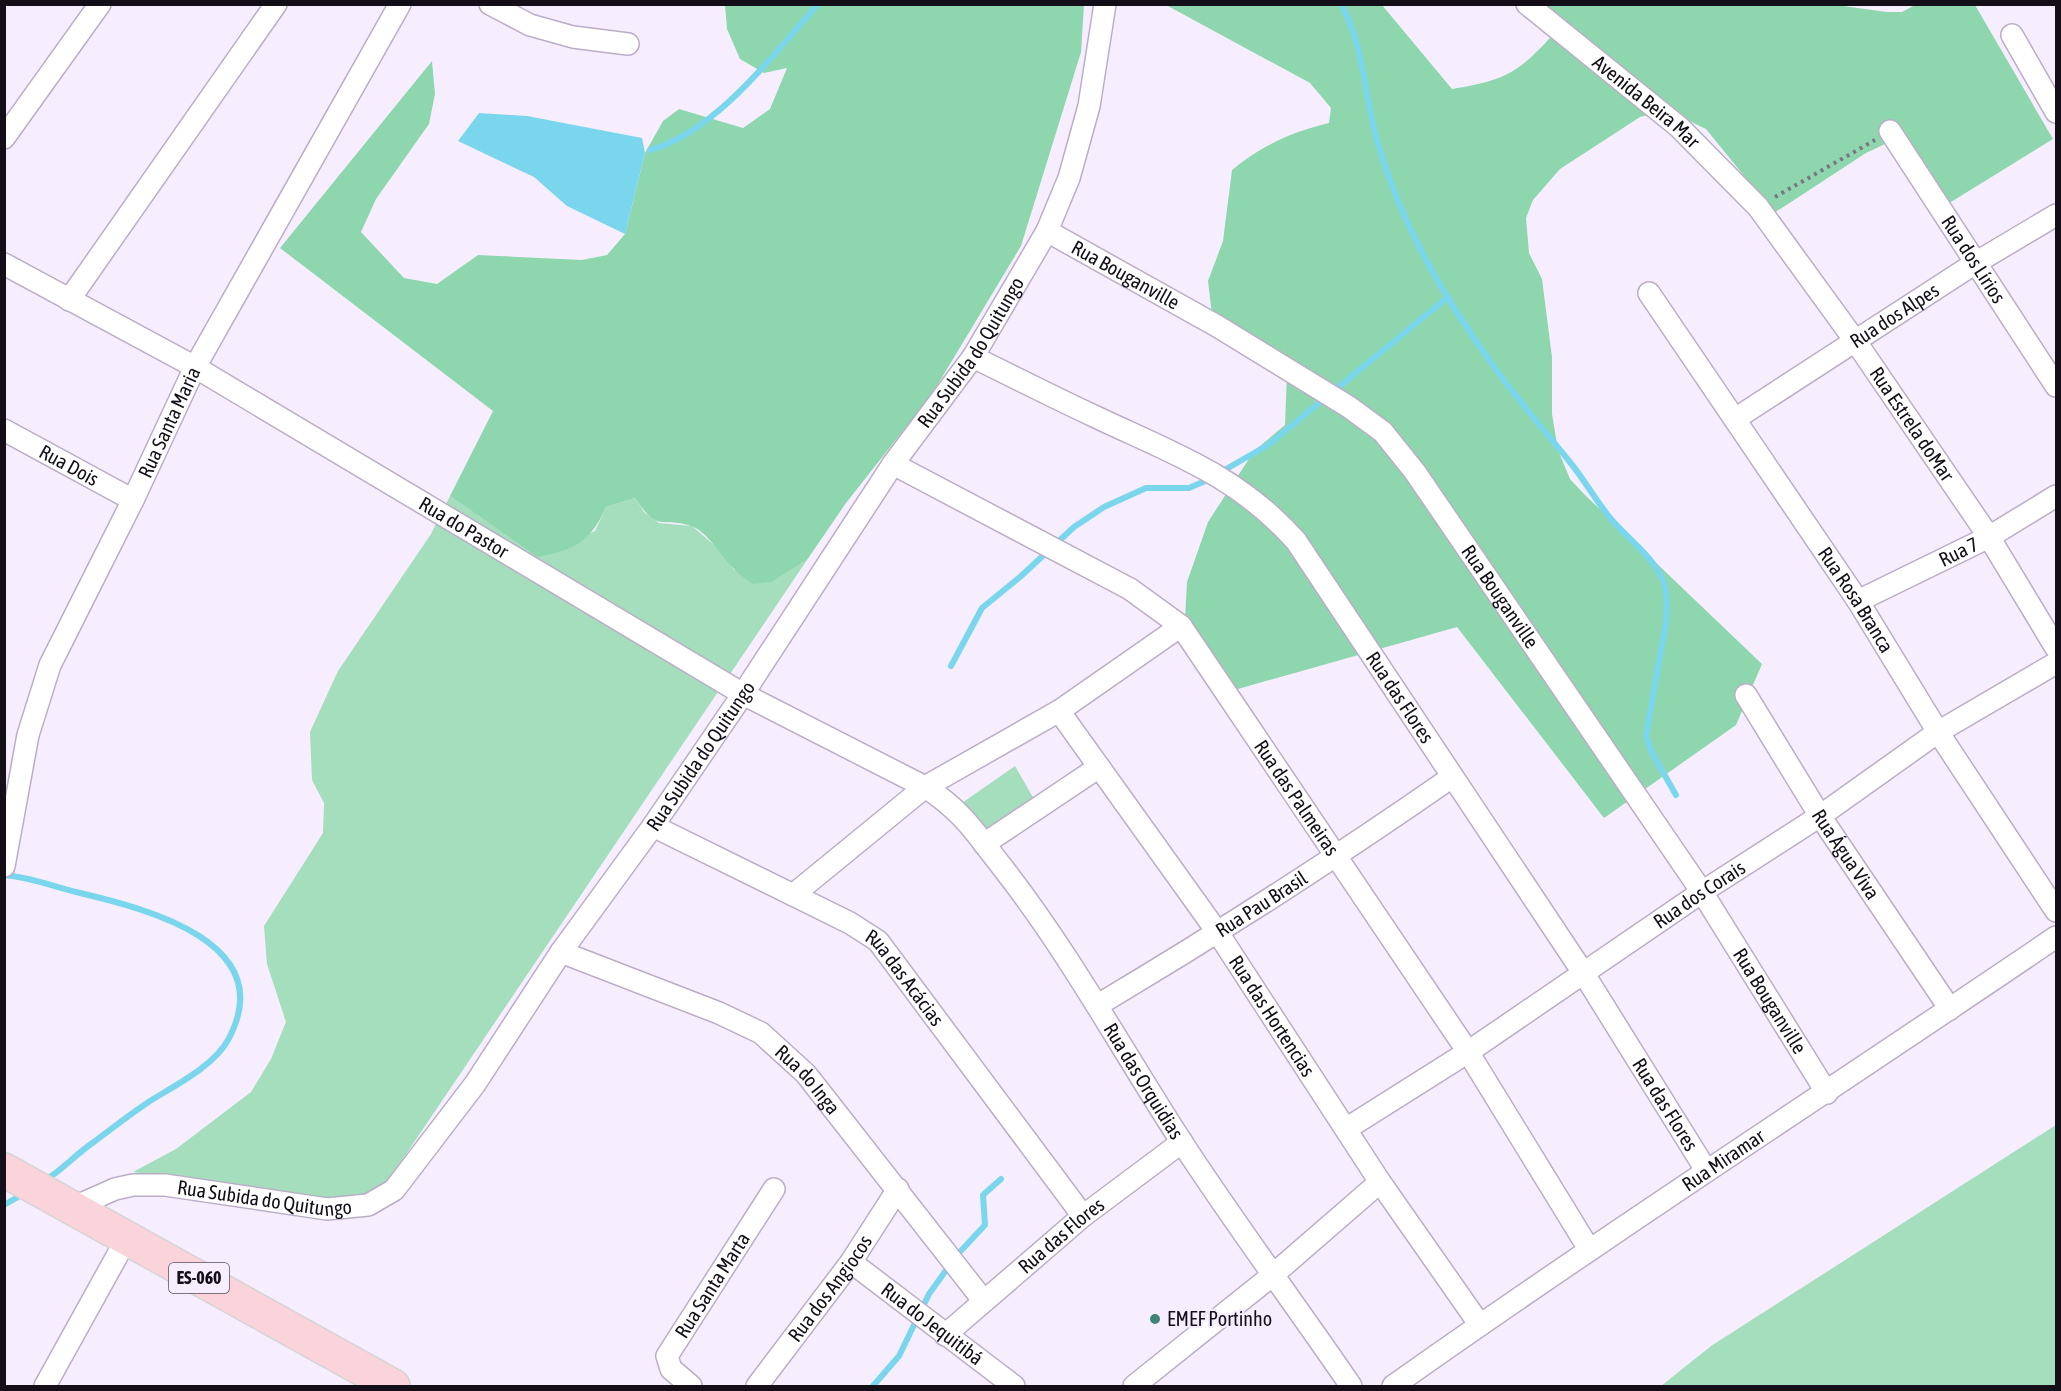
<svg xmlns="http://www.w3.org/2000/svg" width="2061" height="1391" font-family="'Asap Condensed',sans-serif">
<rect width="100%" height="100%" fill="#f6eefe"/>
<path fill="#a4debc" d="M450 496 537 557 595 531 606 507 635 498 644 512 659 523 692 526 720 550 734 570 772 582 807 560 369 1209 133 1172 176 1149 251 1092 271 1059 286 1022 267 964 264 926 323 833 324 803 312 780 310 732 338 671 431 534Z
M1015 766 1034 799 981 837 959 805Z
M2056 1125V1386H1661L1711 1346Z"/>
<path fill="#8ed7ae" d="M1829 4 1887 12H1902L1915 5H1975L2053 139 1938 210 1887 143 1866 153 1774 213 1706 129 1666 110 1640 117 1560 169 1533 200 1526 218 1529 253 1542 279 1552 357V414L1558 450 1570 479 1585 495 1762 664 1736 725 1604 818 1457 627 1238 689 1226 694 1185 619 1187 582 1208 522 1254 451 1285 425 1287 373 1260 339 1214 332 1208 281 1223 241 1232 170C1262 145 1292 132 1329 123L1331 108 1310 83 1166 5H1382L1452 89C1510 80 1520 71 1559 28L1542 5Z
M725 5H1084L1081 52 1021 246 932 394 846 503 807 560 772 582 753 584C747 579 739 575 734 569 722 557 707 531 691 526 660 516 659 534 635 498L606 507C590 543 574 550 537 557L450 496 493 411 280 248 432 61 435 94 429 124 376 199 361 232 404 278 437 284 478 255 582 260 607 255 625 234 645 153 663 121 679 109 743 128 770 109 787 68 764 73 740 59 727 29Z"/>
<path fill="#79d6ec" d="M479 113 527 116 642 138 645 153 625 234 567 206 534 177 458 141Z"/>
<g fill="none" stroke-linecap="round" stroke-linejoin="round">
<path stroke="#79d6ec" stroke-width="6" d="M1341 4C1365 48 1364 97 1378 144 1402 227 1445 299 1495 368 1518 400 1544 430 1569 461 1584 479 1596 501 1611 519 1628 539 1650 554 1662 578 1668 591 1667 608 1666 622L1646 735 1651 751 1676 795
M650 150C716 132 774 54 818 4
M1221 472 1268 445 1448 297
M951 666 982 608 1020 577 1074 527 1104 507 1146 488H1189L1212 478
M4 875C30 877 55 887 80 893 148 909 281 943 228 1040 214 1066 174 1086 150 1101 129 1115 110 1130 91 1144 74 1156 62 1170 44 1181
M4 1205 23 1194
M873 1386 899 1356 929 1294 957 1255 985 1225 983 1195 1001 1179"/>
<g stroke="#bbadc7" stroke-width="24">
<g id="minor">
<path d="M490 4 530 25 573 37 628 44"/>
<path id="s1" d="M1527 4 1679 127 1758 207 1856 342 1989 537 2056 648"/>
<path d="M2012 35 2056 112"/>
<path id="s2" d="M1890 131 2056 386"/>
<path d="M4 138 100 4"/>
<path id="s3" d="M1047 231 1217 326 1349 407 1383 432 1415 472 1702 892 1827 1093"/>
<path id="s4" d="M4 264 195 367 743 694 925 787C963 811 976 834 1003 868 1070 954 1122 1050 1181 1141 1235 1224 1295 1304 1351 1386"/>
<path id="s5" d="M1649 293 1858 601 1938 732 2056 911"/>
<path d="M69 300 276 4"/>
<path id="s6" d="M973 357C1014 377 1055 398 1096 417 1174 454 1237 475 1296 541L1584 974 1706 1170"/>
<path id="s7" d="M1735 419 1977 262 2056 215"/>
<path id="s8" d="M4 430 133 500"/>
<path id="s9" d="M893 464 1130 589 1181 626 1468 1052 1589 1249"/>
<path id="s10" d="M1858 601 1989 537 2056 496"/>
<path id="s11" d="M1746 695 1820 816 1950 1009"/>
<path id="s12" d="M1059 711 1218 933 1380 1182 1480 1325"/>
<path id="s13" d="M653 826 850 923 878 941 1083 1216"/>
<path d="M984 844 1099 767"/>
<path id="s14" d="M4 866 28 735 50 665 133 500 195 367 400 4"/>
<path d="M793 895 925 787 1059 711 1181 626"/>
<path id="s15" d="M561 952 719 1013 761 1033 806 1074 983 1300"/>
<path id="s16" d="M1098 1005C1219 933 1337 857 1452 777"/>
<path id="s17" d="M1346 1129 1468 1052 1702 892 1820 816 1938 732 2056 663"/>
<path id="s18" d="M72 1208 115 1189 133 1185H165L327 1209 368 1205 394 1190 475 1084 561 952 653 826 743 694 893 464 973 357 1047 231 1069 178 1089 106 1105 4"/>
<path id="s19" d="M851 1262 1014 1386"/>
<path id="s20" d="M945 1335 1083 1216 1182 1142"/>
<path d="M45 1386 127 1238"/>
<path id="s21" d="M691 1386 671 1369 667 1356 774 1189"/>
<path id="s22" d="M757 1386 851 1262 898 1189"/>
<path d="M1134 1386 1274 1274 1380 1182"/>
<path id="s23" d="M1393 1386C1611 1232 1835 1087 2056 937"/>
</g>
</g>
<g stroke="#d5d4d5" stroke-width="36">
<path id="primary" d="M4 1170 393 1386"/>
</g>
<path stroke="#7c7682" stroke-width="4" stroke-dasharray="3 4.5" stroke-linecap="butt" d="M1775 197 1875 140"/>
<use href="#minor" stroke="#fff" stroke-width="21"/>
<use href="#primary" stroke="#fad3db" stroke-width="33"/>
</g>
<circle fill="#418477" stroke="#f6eefe" stroke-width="2" cx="1155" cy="1319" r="6"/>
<g text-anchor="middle" stroke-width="4.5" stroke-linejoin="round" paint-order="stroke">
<rect fill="#f6eefe" stroke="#57515c" stroke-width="1.5" x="169" y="1263" width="60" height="30" rx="4.5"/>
<g font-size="18" font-weight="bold" fill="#130e17">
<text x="199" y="1284">ES-060</text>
</g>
<g font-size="20" fill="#130e17" stroke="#f6eefe">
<text dy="7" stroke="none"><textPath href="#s1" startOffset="154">Avenida Beira Mar</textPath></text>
<text dy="7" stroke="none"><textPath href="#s2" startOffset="153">Rua dos Lírios</textPath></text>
<text dy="7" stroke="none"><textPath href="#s3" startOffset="90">Rua Bouganville</textPath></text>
<text dy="7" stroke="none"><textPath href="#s7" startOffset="190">Rua dos Alpes</textPath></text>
<text dy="7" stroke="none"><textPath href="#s18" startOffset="1350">Rua Subida do Quitungo</textPath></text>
<text dy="7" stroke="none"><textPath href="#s14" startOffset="477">Rua Santa Maria</textPath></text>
<text dy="7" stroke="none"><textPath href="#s1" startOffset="574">Rua Estrela doMar</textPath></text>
<text dy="7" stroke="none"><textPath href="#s8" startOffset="74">Rua Dois</textPath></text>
<text dy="7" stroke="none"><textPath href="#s4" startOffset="530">Rua do Pastor</textPath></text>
<text dy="7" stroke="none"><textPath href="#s10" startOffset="112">Rua 7</textPath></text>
<text dy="7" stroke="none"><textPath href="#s3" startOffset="594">Rua Bouganville</textPath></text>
<text dy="7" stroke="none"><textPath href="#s5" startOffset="370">Rua Rosa Branca</textPath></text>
<text dy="7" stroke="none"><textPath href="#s6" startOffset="562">Rua das Flores</textPath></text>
<text dy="7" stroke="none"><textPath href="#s18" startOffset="864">Rua Subida do Quitungo</textPath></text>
<text dy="7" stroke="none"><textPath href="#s9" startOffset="538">Rua das Palmeiras</textPath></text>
<text dy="7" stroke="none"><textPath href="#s11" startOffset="188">Rua Água Viva</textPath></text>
<text dy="7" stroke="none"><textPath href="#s17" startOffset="424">Rua dos Corais</textPath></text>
<text dy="7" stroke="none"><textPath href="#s16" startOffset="192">Rua Pau Brasil</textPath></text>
<text dy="7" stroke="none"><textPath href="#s13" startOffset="298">Rua das Acácias</textPath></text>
<text dy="7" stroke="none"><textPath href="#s3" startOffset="1080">Rua Bouganville</textPath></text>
<text dy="7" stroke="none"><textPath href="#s12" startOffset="372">Rua das Hortencias</textPath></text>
<text dy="7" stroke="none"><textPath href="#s15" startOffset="282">Rua do Inga</textPath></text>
<text dy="7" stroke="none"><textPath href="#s4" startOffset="1428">Rua das Orquidias</textPath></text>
<text dy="7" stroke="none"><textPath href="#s6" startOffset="1048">Rua das Flores</textPath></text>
<text dy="7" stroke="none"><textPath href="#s23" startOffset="400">Rua Miramar</textPath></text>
<text dy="7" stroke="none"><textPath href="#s18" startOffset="198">Rua Subida do Quitungo</textPath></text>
<text dy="7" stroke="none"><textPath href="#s20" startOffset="153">Rua das Flores</textPath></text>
<text dy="7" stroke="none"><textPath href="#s21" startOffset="124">Rua Santa Marta</textPath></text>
<text dy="7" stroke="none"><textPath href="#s22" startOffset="122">Rua dos Angiocos</textPath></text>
<text dy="7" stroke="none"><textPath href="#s19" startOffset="102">Rua do Jequitibá</textPath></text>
</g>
<g font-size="20" fill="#130e17" stroke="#f6eefe" text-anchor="start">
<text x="1167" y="1326">EMEF Portinho</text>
</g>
</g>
<rect width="2061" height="1391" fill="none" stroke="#130e17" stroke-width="12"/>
</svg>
